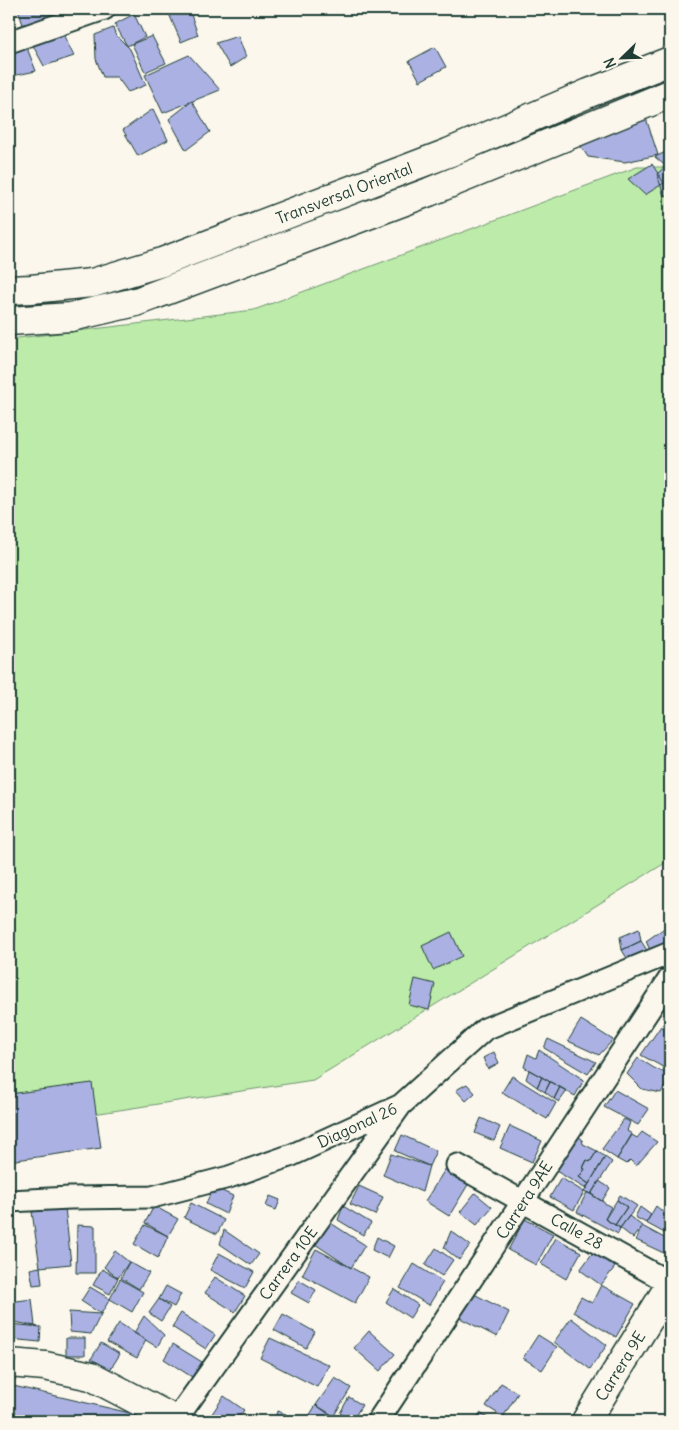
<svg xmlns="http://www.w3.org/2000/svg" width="679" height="1430" font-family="Delius,sans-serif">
<rect width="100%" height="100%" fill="#fbf7ec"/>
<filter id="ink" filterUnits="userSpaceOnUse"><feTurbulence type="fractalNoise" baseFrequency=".02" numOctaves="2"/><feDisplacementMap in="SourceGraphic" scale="10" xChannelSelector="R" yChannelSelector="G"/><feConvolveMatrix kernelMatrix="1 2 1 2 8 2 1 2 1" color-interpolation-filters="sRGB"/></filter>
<g filter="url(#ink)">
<path fill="#bdecaa" stroke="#6e946f" d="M637 167H670V860L313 1080 74 1117 9 1097V339L254 310Z"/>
<path fill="#abb2e3" stroke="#1f3d34" d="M18 9H57L58 13 24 28Z
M167 9H189L198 35 181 42Z
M134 14 145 37 127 46 115 24Z
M113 28 116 35 130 49 146 85 128 92 117 77H103L96 59 95 35Z
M62 32 74 56 44 66 31 42Z
M152 36 166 63 145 72 132 44Z
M238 36 246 57 230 67 216 43Z
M25 43 36 71 12 76 9 65V51Z
M435 47 446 67 420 81 409 61Z
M189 55 220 90 163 113 145 75Z
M192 101 210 132 186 150 169 119Z
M153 109 168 140 138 156 123 130Z
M644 112 658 155 625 162 588 157 576 139Z
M670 150V170L655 157Z
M652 164 664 183 645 195 628 179Z
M668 164 670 170V195L664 196 657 174Z
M666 927 670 936V945L653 957 646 941Z
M639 929 641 941 622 950 620 937Z
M451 932 462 956 433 970 422 946Z
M641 941 650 955 631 965 622 950Z
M415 979 435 984 429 1010 409 1005Z
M581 1020 613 1040 599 1055 568 1041Z
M661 1026 670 1033V1071L641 1055Z
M548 1039 596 1062 588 1074 544 1048Z
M539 1050 584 1080 575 1096 524 1067 528 1054 536 1058Z
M494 1052 499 1063 488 1069 483 1058Z
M638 1058 654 1068 670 1075V1078L661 1093 642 1089 627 1074Z
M529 1070 542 1077 537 1087 526 1079Z
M512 1076 556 1103 547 1119 502 1092Z
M542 1077 550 1082 545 1092 537 1087Z
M550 1082 560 1087 554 1099 545 1092Z
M92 1083 101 1148 9 1161V1094Z
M467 1084 475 1093 466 1101 456 1090Z
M560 1087 567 1091 559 1102 554 1099Z
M615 1090 649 1109 638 1125 604 1107Z
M481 1118 500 1127 494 1141 475 1133Z
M624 1119 630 1122 627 1131 632 1134 617 1159 602 1149Z
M510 1126 542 1141 532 1162 500 1148Z
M642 1132 657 1142 636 1166 630 1160 626 1164 617 1159 632 1135 637 1138Z
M573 1133 582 1139 583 1144 597 1151 590 1162 587 1160 583 1168 585 1169 579 1177 589 1184 586 1189 556 1171 565 1156Z
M402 1135 436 1151 429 1166 395 1151Z
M597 1151 605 1157 589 1184 579 1177 585 1169 583 1168 587 1160 590 1162Z
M391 1154 429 1166 422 1192 383 1175Z
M605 1157 612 1162 591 1194 584 1192Z
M446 1168 469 1183 449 1216 425 1201Z
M561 1178 584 1192 574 1210 550 1197Z
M599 1181 610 1188 602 1201 591 1194Z
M359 1186 383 1197 375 1215 350 1204Z
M213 1187 233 1196 226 1214 206 1204Z
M587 1192 611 1207 605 1219 620 1228 618 1234 577 1212Z
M475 1193 492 1207 477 1225 460 1212Z
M620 1195 637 1206 620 1228 615 1225 627 1207 617 1200Z
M270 1196 280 1200 276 1210 266 1206Z
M617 1200 627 1207 615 1225 605 1219Z
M191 1203 224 1220 217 1234 184 1218Z
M154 1206 178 1219 168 1236 145 1223Z
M343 1206 371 1223 363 1235 338 1220Z
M656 1206 670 1218V1256L636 1240 642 1226 668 1240 670 1236 646 1223Z
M65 1207 71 1264 40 1267 32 1212Z
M640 1207 651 1215 646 1223 635 1217Z
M629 1216 642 1226 633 1238 620 1228Z
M9 1217H11L13 1239 9 1240Z
M525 1219 553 1234 536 1265 508 1250Z
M326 1220 365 1245 351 1268 312 1242Z
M77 1225 95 1226V1273H76Z
M145 1225 168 1236 158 1258 134 1244Z
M224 1230 259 1254 251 1265 220 1244Z
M451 1231 470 1245 459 1260 444 1248Z
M377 1237 394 1246 388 1258 372 1250Z
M556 1238 581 1252 566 1279 541 1264Z
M436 1248 453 1260 442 1276 425 1265Z
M316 1249 369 1277 355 1303 302 1275Z
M115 1251 129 1262 118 1278 104 1267Z
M594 1251 615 1267 601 1285 580 1270Z
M219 1253 254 1272 245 1288 210 1270Z
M9 1258H12L13 1294H9Z
M129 1262 149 1273 139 1289 121 1278Z
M414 1264 443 1282 429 1305 400 1288Z
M40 1267 42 1284 33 1285 30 1269Z
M102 1269 118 1278 110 1294 93 1285Z
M215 1277 245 1296 235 1312 205 1293Z
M120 1279 143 1292 132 1312 110 1299Z
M299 1280 316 1290 309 1303 291 1293Z
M601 1285 635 1304 616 1337 573 1312 581 1297 592 1303Z
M166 1286 181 1294 174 1307 159 1299Z
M90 1287 110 1299 101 1314 81 1301Z
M394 1289 418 1305 410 1318 386 1302Z
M470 1292 509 1312 497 1337 458 1317Z
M32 1299 35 1326 9 1321V1302Z
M159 1299 170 1307 161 1321 149 1313Z
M69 1312 101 1314 91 1334 70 1332Z
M181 1313 215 1335 206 1349 172 1327Z
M283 1314 315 1332 306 1348 274 1330Z
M144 1316 164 1335 157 1347 134 1333Z
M571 1318 607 1345 590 1369 554 1342Z
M119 1323 146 1340 137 1358 107 1342Z
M9 1324 41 1327 40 1342 9 1339Z
M369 1331 395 1354 380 1371 354 1348Z
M538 1335 557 1347 542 1370 523 1358Z
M66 1338H85V1355H66Z
M270 1338 329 1365 317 1387 260 1358Z
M101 1343 120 1354 110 1370 91 1359Z
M173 1344 202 1362 192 1377 164 1359Z
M335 1378 351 1388 333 1417 316 1405Z
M501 1383 518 1393 503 1417 486 1406Z
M9 1385 143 1416 140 1421H9Z
M224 1396 244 1410 236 1421H207Z
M349 1397 362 1405 352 1421 340 1413Z
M316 1405 342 1421H306Z
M277 1411 286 1414 284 1421 275 1419Z
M480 1413 492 1421H474Z"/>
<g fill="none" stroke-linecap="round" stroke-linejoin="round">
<g stroke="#1f3d34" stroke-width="25">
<path id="street" d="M9 42 104 9
M457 1165 670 1283
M9 1201 70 1198 152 1197 229 1177 292 1155 401 1105 485 1029 670 953
M175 1421 401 1105
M378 1421 670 978"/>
</g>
<g stroke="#1f3d34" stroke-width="31">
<path id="secondary" d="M9 290 31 289 92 283 162 262 448 153 589 93 670 61
M9 321 71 317 136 302 429 192 670 94
M9 1363 45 1366 91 1376 177 1421
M586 1421 670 1285"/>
</g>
<use href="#street" stroke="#fbf7ec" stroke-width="21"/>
<use href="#secondary" stroke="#fbf7ec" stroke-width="28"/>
</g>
</g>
<g text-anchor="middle" stroke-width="4" stroke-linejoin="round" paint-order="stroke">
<g font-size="16" fill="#1f3d34" stroke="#fbf7ec">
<text transform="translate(344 193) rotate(-21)" y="6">Transversal Oriental</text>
<text transform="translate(357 1125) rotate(-25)" y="6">Diagonal 26</text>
<text transform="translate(524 1200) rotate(-57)" y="6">Carrera 9AE</text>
<text transform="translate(577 1231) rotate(29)" y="6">Calle 28</text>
<text transform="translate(288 1263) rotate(-54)" y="6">Carrera 10E</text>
<text transform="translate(620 1366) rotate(-58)" y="6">Carrera 9E</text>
</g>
</g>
<rect width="679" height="1430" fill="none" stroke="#fbf7ec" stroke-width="30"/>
<rect x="15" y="15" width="649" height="1400" fill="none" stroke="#1f3d34" stroke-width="2" filter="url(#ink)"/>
<g transform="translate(622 58) rotate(247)" stroke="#fbf7ec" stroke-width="4" paint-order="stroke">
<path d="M0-4L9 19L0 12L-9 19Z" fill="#1f3d34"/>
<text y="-8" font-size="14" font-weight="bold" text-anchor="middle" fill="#1f3d34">N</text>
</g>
</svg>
